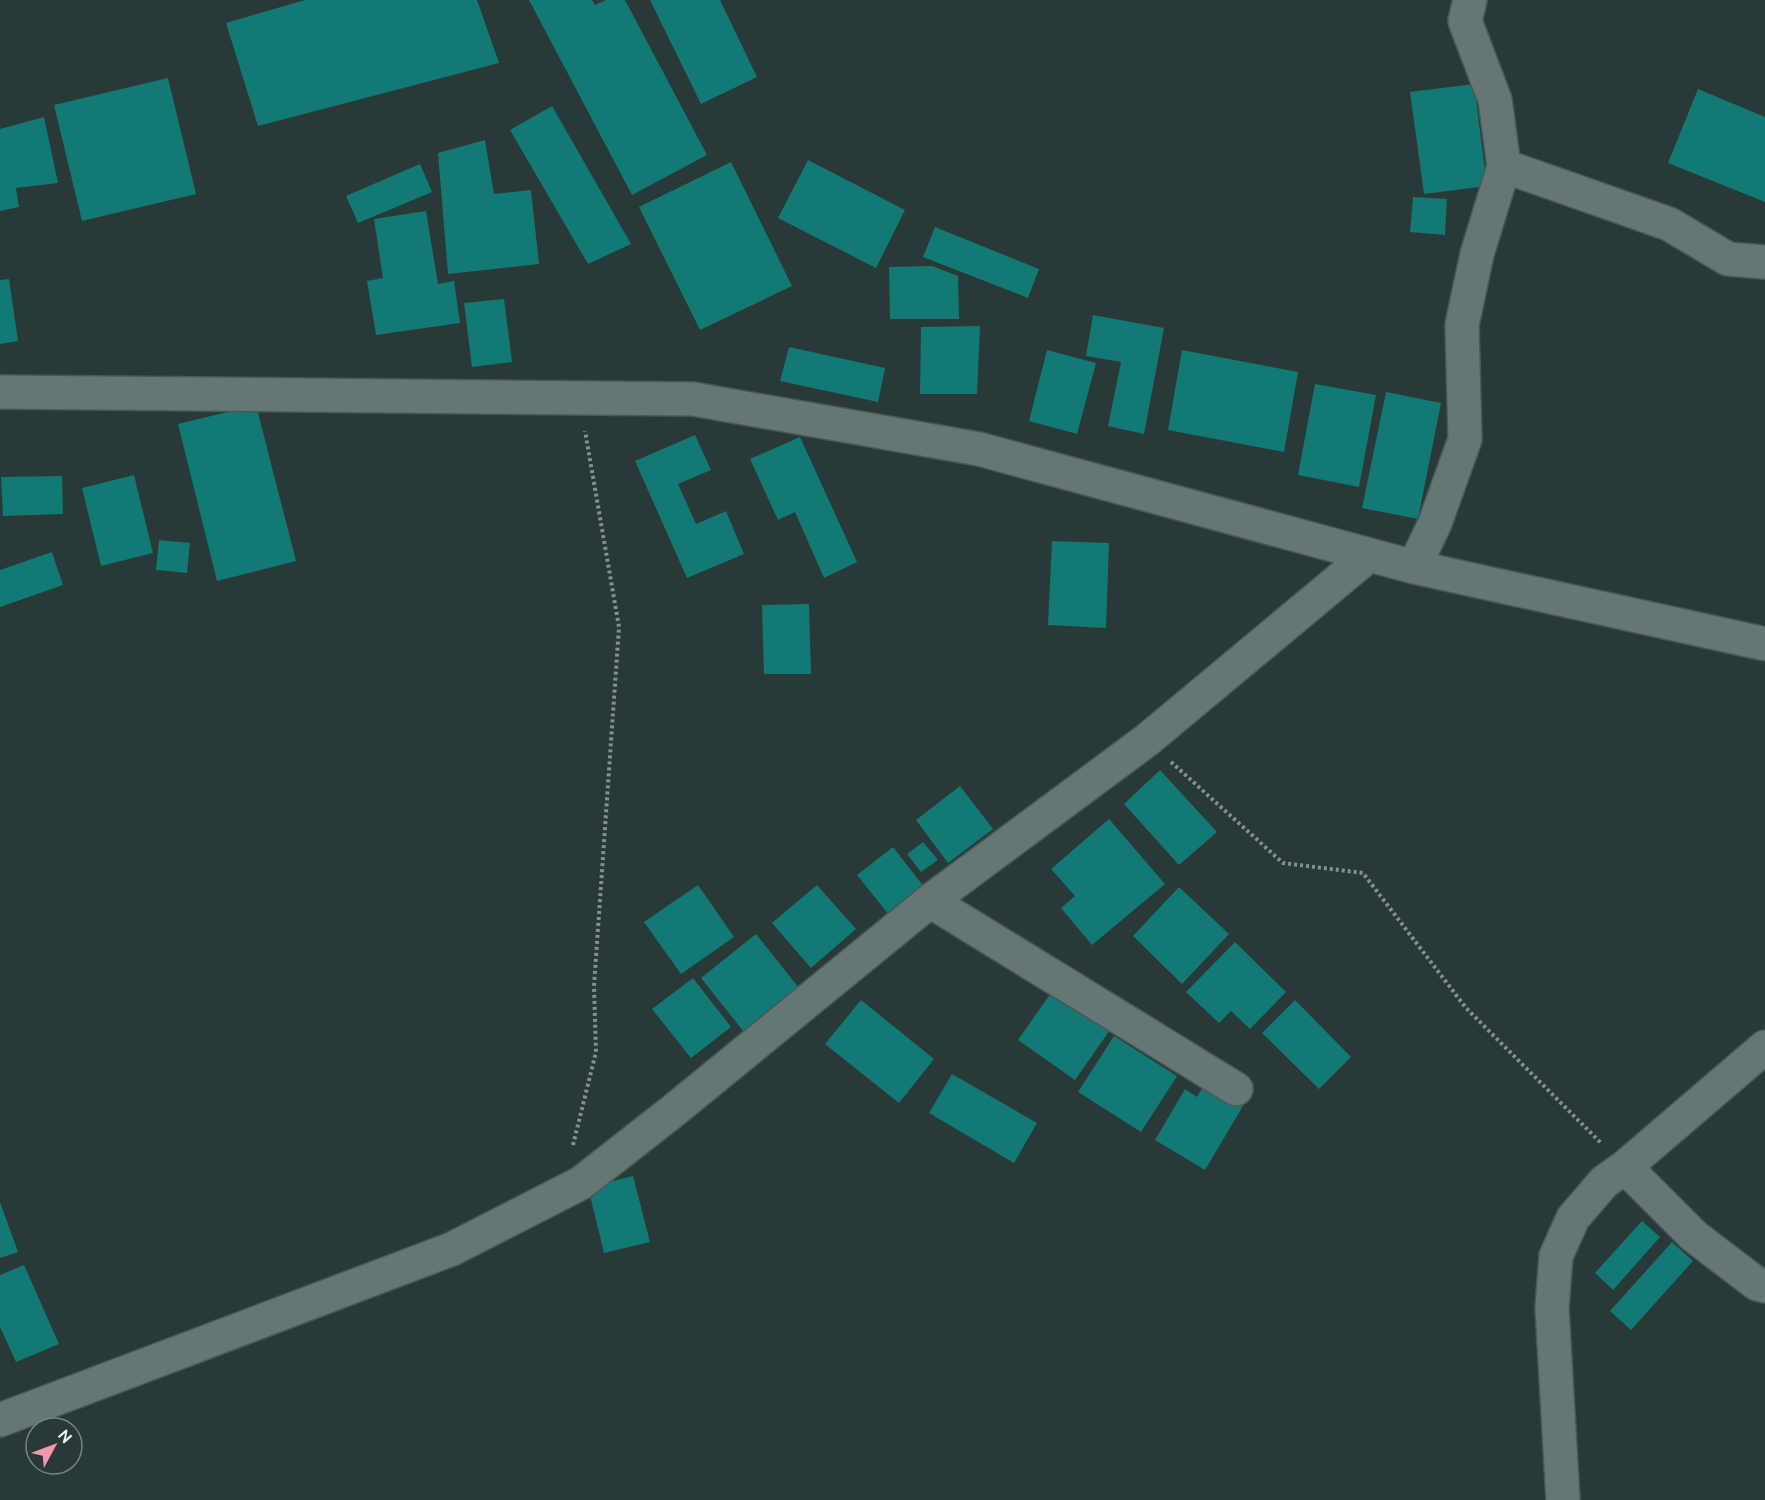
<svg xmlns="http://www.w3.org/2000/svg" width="1765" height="1500" font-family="Ubuntu,sans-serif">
<rect width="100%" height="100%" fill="#293937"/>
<path fill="#137974" d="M305 0H477L499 63 258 126 226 23Z
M529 0H592L595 5 606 0H625L707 155 632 195Z
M650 0H720L757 77 701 104Z
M168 78 196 194 82 221 54 105Z
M1474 84 1487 186 1424 194 1410 92Z
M1698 89 1765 117V202L1668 163Z
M552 106 631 244 588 264 510 130Z
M44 117 58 183 16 188 19 207 0 211V129Z
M485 140 494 194 531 190 539 264 448 274 438 153Z
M808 160 905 210 876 268 778 218Z
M731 162 792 286 700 330 639 207Z
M420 164 432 192 358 223 346 196Z
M1413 197 1447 199 1445 235 1410 232Z
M426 211 438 284 454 281 460 323 376 335 367 281 383 278 374 219Z
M935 227 1039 269 1028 298 923 257Z
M932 266 958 276 959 319H890L889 267Z
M9 279 18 341 0 344V280Z
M504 299 512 362 472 367 464 303Z
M1093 315 1164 328 1144 434 1108 426 1121 362 1086 356Z
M980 326 977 394H920L921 327Z
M789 347 885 368 878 402 780 381Z
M1047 350 1096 363 1077 434 1029 421Z
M1182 350 1298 372 1284 452 1168 430Z
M1315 384 1376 395 1359 487 1298 475Z
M1386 392 1441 403 1418 519 1362 508Z
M256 405 296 561 217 581 178 424Z
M695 435 711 470 678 484 696 524 726 511 744 554 687 578 635 461Z
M800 437 857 562 824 578 795 512 778 520 750 459Z
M134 475 153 553 101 566 82 488Z
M62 476 63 514 3 516 1 477Z
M159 540 190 543 187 573 156 570Z
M1052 541 1109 543 1106 628 1048 625Z
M52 552 63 585 0 607V570Z
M809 604 811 674H764L762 605Z
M1160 770 1217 832 1179 865 1124 804Z
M960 786 993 829 948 863 916 820Z
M1109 819 1165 884 1092 945 1061 908 1075 896 1051 869Z
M923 842 938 860 921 872 907 854Z
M893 847 925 888 889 915 857 875Z
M698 885 734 937 681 974 644 922Z
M817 885 856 929 811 968 772 923Z
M1179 887 1229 934 1182 984 1133 936Z
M756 934 803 993 748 1037 701 978Z
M1235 942 1286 992 1250 1029 1231 1011 1219 1023 1186 992Z
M693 978 731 1027 691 1058 652 1009Z
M1053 990 1110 1030 1075 1080 1018 1040Z
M861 1000 934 1059 899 1103 825 1044Z
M1295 1000 1351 1057 1319 1089 1262 1033Z
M1114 1036 1177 1076 1141 1132 1078 1092Z
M952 1074 1037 1123 1014 1163 929 1113Z
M1208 1078 1246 1101 1205 1170 1155 1140 1185 1089 1197 1097Z
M633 1176 650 1242 604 1253 588 1187Z
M0 1202 18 1252 0 1258Z
M1642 1221 1660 1237 1613 1290 1595 1273Z
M1672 1242 1693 1261 1631 1330 1610 1311Z
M24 1265 59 1344 16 1362 0 1327V1275Z"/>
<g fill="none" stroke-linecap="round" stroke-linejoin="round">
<g stroke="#495756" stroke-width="36">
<path id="minor" d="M1504 166 1669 224 1728 259 1765 262
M0 392 693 399 979 449 1414 567 1765 644
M1414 567 1435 523 1465 439 1462 325 1477 254 1504 166 1495 100 1465 21 1470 0
M930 901 1236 1089
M1625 1167 1694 1236 1757 1284 1765 1286
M0 1420 452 1249 581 1183 673 1111 930 901 1147 740 1369 555
M1563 1500 1552 1308 1556 1256 1573 1218 1604 1182 1625 1167 1765 1047"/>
</g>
<path stroke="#83918f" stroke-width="4" stroke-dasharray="3 3" stroke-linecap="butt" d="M1171 762 1283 863 1363 873 1466 1008 1601 1143
M573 1145 596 1052 594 986 619 627 585 431"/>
<use href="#minor" stroke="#657675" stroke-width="33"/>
</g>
<g transform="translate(54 1446) rotate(49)"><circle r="28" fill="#293937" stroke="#768482" stroke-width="1.5"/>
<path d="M0-4.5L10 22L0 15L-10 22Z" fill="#f39aa9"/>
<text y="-9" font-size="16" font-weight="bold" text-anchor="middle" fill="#eaf4f2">N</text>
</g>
</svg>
